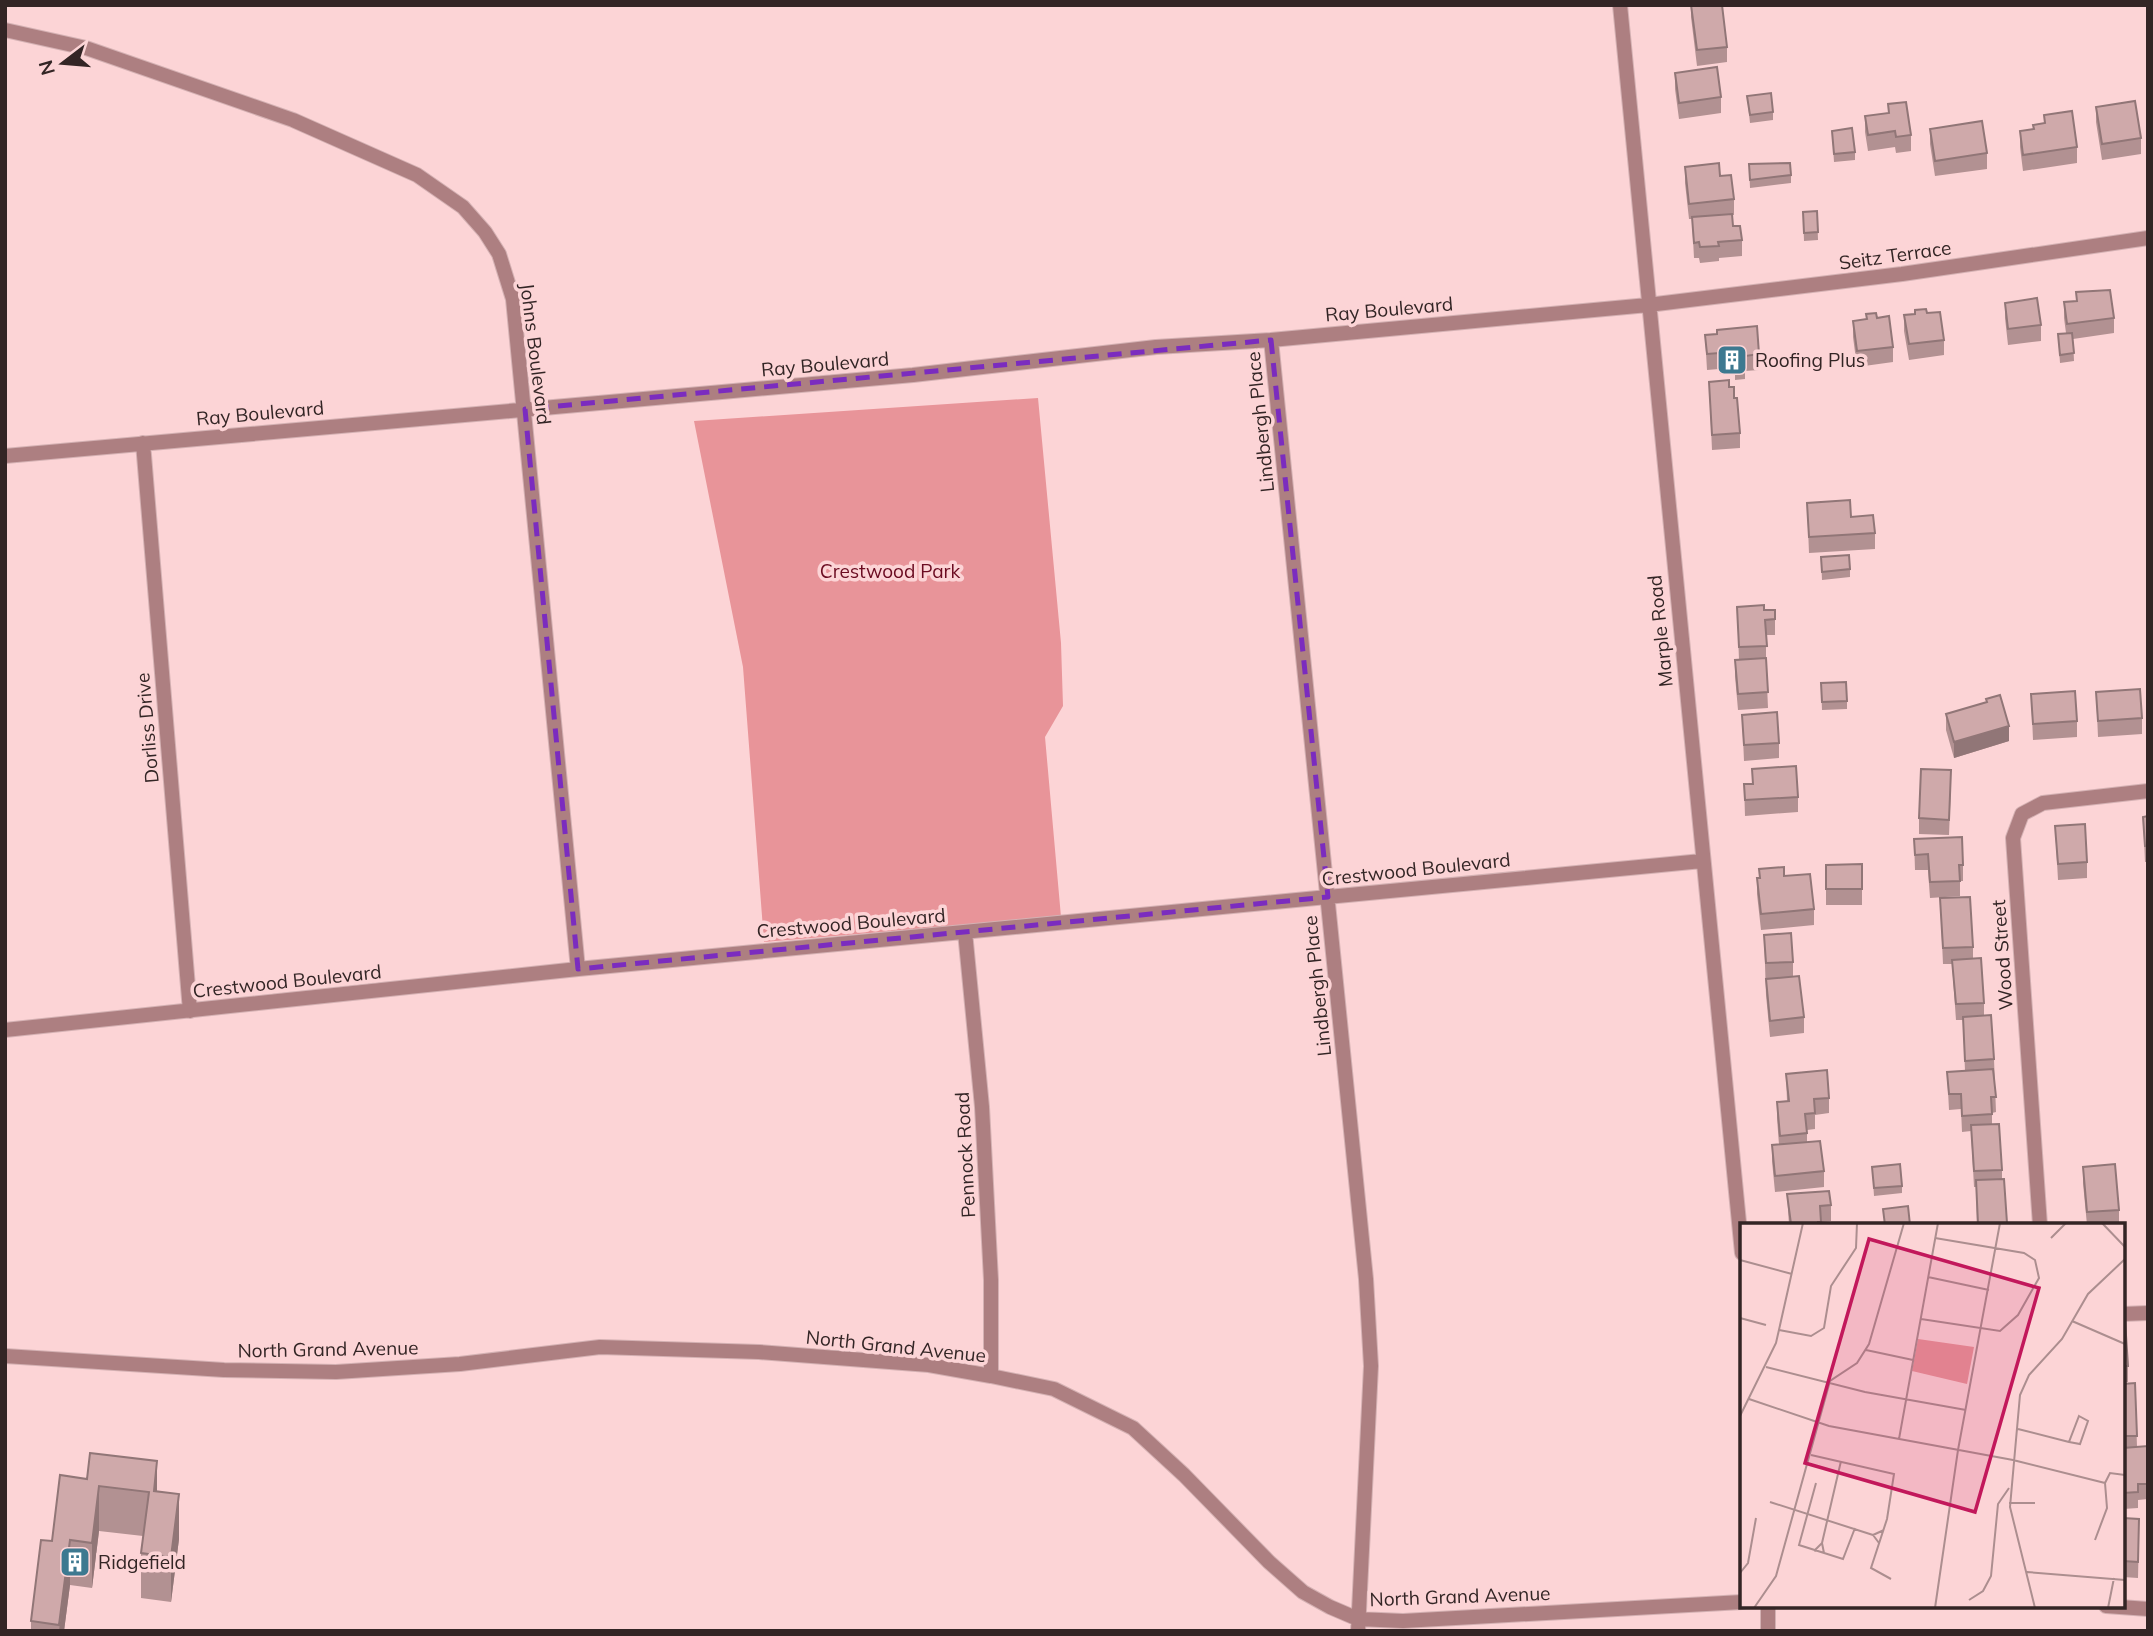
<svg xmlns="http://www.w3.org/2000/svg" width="2153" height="1636" font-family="Mulish,sans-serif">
<rect width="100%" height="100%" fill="#fcd4d6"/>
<path fill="#e89499" d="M1038 398 1061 643 1063 706 1045 737 1061 917 764 942 743 667 694 421Z"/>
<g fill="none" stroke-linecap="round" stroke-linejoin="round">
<g stroke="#d4b1b3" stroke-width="16">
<path id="minor" d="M1620 5 1742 1253
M5 30 86 48 293 120 417 175 463 207 485 232 499 254 513 299 578 969
M1271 340 1366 1279 1371 1366 1358 1631
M143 443 190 1011
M5 456 913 375 1156 347 1271 340 1648 305 1902 274 2148 238
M965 932 982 1107 991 1280V1376
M5 1030 578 969 1702 861
M2040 1225 2013 838 2022 814 2043 803 2148 791
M2123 1314 2148 1313
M5 1356 224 1370 336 1372 460 1364 600 1347 759 1352 929 1365 991 1376 1054 1389 1133 1428 1184 1475 1269 1562 1303 1592 1330 1607 1358 1619 1403 1621 1742 1602
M1768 1606V1631
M2106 1606 2148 1609"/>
</g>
<use href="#minor" stroke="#ad7f81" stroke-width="14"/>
</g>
<path fill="#b29192" d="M1691 5 1727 47V62L1697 66 1691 17Z
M1675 73 1721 97V113L1679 119 1675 89Z
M1747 96 1773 112V120L1750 123Z
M1888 104 1911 135V151L1896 153 1895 147 1868 151 1865 132V116L1888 113Z
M2096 107 2141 138V154L2102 160 2096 122Z
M2044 115 2077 147V163L2023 171 2020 147V131L2033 129V125L2044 123Z
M1930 129 1987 153V169L1935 176 1930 144Z
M1832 131 1855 152V160L1834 162Z
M1749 164 1791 175V183L1750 188Z
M1685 167 1720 176 1734 199V215H1732L1733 226 1742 240V256L1719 258V261L1700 263 1699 258H1694L1692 219H1689L1685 183Z
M1817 211 1818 240 1804 241 1803 212Z
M2076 292 2114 318V333L2073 339 2074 361 2060 363 2058 334 2066 333 2064 318V302L2076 301Z
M2005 303 2041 325V341L2008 345 2005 318Z
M1927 313 1944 340V355L1909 360 1904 331V315Z
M1866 314 1877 318 1893 347V362L1857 367 1853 337V321L1866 319Z
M1705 335 1759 354V370L1745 371V379L1735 380V372L1720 374 1719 369 1707 370Z
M1709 382 1729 387 1734 398 1740 433V448L1712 450Z
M1807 503 1851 517 1875 533V549L1809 553Z
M1821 557 1850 569V577L1822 580Z
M1737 607 1764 610H1775V635H1766V661L1768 708 1738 710 1735 676V660H1739Z
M1821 683 1847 701V709L1822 710Z
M2096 692 2142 718V734L2098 737Z
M2031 694 2077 721V737L2033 740Z
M1986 699 2009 741 1954 758 1946 730V714L1986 702Z
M1742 715 1779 743V758L1744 761Z
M1752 769 1798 797V812L1745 816 1744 784H1752Z
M1951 786 1949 835 1919 834V818Z
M2148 816V862H2145L2143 817Z
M2055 826 2087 862V878L2058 880Z
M1914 839 1963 865V881H1960V896L1930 898 1928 870H1915Z
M1862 864V905H1826V865Z
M1759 869 1784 876 1814 909V925L1761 930 1757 894V878H1759Z
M1940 898 1973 947V959L1984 1003V1016L1994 1059 1996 1112 1992 1113V1124L2002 1170V1179H2004L2007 1225H1977L1976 1187H1974L1971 1131 1962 1132 1961 1109 1949 1110 1947 1072 1965 1071 1963 1020H1956L1952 964H1943Z
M1764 935 1793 962V977L1804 1017V1033L1770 1037 1766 995Z
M1786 1074 1829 1098V1113L1815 1115V1129L1807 1130V1142L1824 1171V1187L1775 1192 1772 1161V1145H1779L1777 1118V1102L1787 1101Z
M1872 1167 1902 1186V1193L1874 1196Z
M2083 1167 2119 1210V1225H2087L2083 1183Z
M1787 1194 1831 1205V1221L1821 1222V1225H1789Z
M2123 1320 2128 1366V1382H2123Z
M2135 1383 2137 1447 2148 1446V1499L2138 1500V1508L2123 1509V1384Z
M60 1475 157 1491 179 1539 171 1602 141 1598V1553L143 1536 99 1531 92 1588 70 1585 64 1631H31V1621L52 1541Z
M2123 1518 2139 1535 2138 1578 2123 1577Z"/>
<path fill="#917677" d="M2009 726V741L1954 758V742Z
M157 1461V1506L154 1491Z
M99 1486V1531L92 1588V1543Z
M179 1494V1539L171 1602V1557Z
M70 1540V1585L64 1631H59Z"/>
<path fill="#cfa9aa" stroke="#917677" stroke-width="2" d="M1691 5H1722L1727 47 1697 50Z
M1717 67 1721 97 1679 103 1675 73Z
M1771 93 1773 112 1750 115 1747 96Z
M2135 101 2141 138 2102 144 2096 107Z
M1906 102 1911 135 1896 137 1895 131 1868 135 1865 116 1889 113 1888 104Z
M2072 111 2077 147 2023 155 2020 131 2034 129 2033 125 2045 123 2044 115Z
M1982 121 1987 153 1935 161 1930 129Z
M1852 128 1855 152 1834 154 1832 131Z
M1719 163 1720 176 1731 175 1734 199 1689 204 1685 167Z
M1790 163 1791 175 1750 180 1749 164Z
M1817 211 1818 232 1804 233 1803 212Z
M1732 214 1733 226H1740L1742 240 1718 242 1719 246 1700 247 1699 242 1694 243 1692 217Z
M2110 290 2114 318 2067 324 2064 302 2077 301 2076 292Z
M2037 298 2041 325 2008 329 2005 303Z
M1926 309 1927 313 1940 312 1944 340 1909 344 1904 315 1915 314V310Z
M1876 313 1877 318 1889 316 1893 347 1857 351 1853 321 1867 319 1866 314Z
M1757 326 1759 354 1745 356V363L1735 364V356L1720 358 1719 353 1707 354 1705 335 1717 334V330Z
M2072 333 2074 353 2060 355 2058 334Z
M1729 380V387H1734V398H1737L1740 433 1712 435 1709 382Z
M1850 500 1851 517 1873 515 1875 533 1809 537 1807 503Z
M1849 555 1850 569 1822 572 1821 557Z
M1764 605V610H1775V619L1765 620 1767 646 1739 647 1737 607Z
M1766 658 1768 692 1738 694 1735 660Z
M1846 682 1847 701 1822 702 1821 683Z
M2140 689 2142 718 2098 721 2096 692Z
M2075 691 2077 721 2033 724 2031 694Z
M2000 695 2009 726 1954 742 1946 714 1987 702 1986 699Z
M1777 712 1779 743 1744 745 1742 715Z
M1796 766 1798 797 1745 800 1744 784H1753L1752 769Z
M1921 769 1951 770 1949 820 1919 818Z
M2148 816V846H2145L2143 817Z
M2085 824 2087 862 2058 864 2055 826Z
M1962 837 1963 865H1959L1960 881 1930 882 1928 854 1915 855 1914 839Z
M1862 864V889H1826V865Z
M1784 867V876L1810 874 1814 909 1761 914 1757 878H1760L1759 869Z
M1970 897 1973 947 1943 948 1940 898Z
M1791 933 1793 962 1766 963 1764 935Z
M1981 958 1984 1003 1956 1004 1952 960Z
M1799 976 1804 1017 1770 1021 1766 979Z
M1991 1015 1994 1059 1965 1061 1963 1017Z
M1993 1069 1996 1097H1991L1992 1114 1962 1116 1961 1094H1949L1947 1072Z
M1827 1070 1829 1098 1814 1099 1815 1113 1805 1114 1807 1133 1780 1136 1777 1102 1789 1101 1786 1074Z
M1999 1124 2002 1170 1974 1171 1971 1125Z
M1820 1141 1824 1171 1775 1176 1772 1145Z
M1900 1164 1902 1186 1874 1188 1872 1167Z
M2115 1164 2119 1210 2087 1212 2083 1167Z
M2004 1179 2007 1223 1978 1224 1976 1180Z
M1829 1191 1831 1205 1820 1206 1821 1222H1818V1225L1791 1224 1787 1194Z
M1908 1206 1910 1225H1885L1883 1209Z
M2123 1320H2125L2128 1366H2123Z
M2135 1383 2137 1436H2123V1384Z
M2148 1446V1484H2138V1492L2123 1493V1448Z
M90 1453 157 1461 154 1491 179 1494 171 1557 141 1553 149 1492 99 1486 92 1543 70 1540 59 1625 31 1621 41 1540 52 1541 60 1475 87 1479Z
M2123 1518 2139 1519 2138 1562 2123 1561Z"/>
<path fill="none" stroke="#7b2cbf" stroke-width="5" stroke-dasharray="14 9" stroke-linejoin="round" d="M1271 340 1328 897 578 969 525 409Z"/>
<defs>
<g id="building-square" transform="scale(1.575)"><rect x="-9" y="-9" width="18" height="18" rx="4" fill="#3d7990" stroke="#fcd4d6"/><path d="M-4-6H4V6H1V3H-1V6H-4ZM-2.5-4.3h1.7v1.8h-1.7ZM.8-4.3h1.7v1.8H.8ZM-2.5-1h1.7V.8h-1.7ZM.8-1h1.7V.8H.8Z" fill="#fff"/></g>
</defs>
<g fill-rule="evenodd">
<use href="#building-square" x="1732" y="360"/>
<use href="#building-square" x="75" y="1562"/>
</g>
<g text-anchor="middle" stroke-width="7" stroke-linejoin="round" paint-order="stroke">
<g font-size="19" fill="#332525" stroke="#fcd4d6">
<text transform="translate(1895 255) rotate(-8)" y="7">Seitz Terrace</text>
<text transform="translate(1389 309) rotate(-5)" y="7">Ray Boulevard</text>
<text transform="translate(536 354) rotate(83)" y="7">Johns Boulevard</text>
<text transform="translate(825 364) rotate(-5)" y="7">Ray Boulevard</text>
<text transform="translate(260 413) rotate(-5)" y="7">Ray Boulevard</text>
<text transform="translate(1260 422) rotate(-96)" y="7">Lindbergh Place</text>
<text transform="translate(1660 631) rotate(-96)" y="7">Marple Road</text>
<text transform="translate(147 728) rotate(-95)" y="7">Dorliss Drive</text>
<text transform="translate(1416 869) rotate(-6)" y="7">Crestwood Boulevard</text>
<text transform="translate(851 923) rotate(-5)" y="7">Crestwood Boulevard</text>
<text transform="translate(2002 955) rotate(-94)" y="7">Wood Street</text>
<text transform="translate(287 981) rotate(-6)" y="7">Crestwood Boulevard</text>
<text transform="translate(1317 986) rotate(-96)" y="7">Lindbergh Place</text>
<text transform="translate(965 1155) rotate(-93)" y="7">Pennock Road</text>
<text transform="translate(896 1346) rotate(6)" y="7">North Grand Avenue</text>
<text transform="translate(328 1349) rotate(-1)" y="7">North Grand Avenue</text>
<text transform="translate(1460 1596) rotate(-2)" y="7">North Grand Avenue</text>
</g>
<g font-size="19" fill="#332525" stroke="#fcd4d6" text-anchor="start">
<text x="1755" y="367">Roofing Plus</text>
<text x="98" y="1569">Ridgefield</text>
</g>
<g font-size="19" fill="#6b0b21" stroke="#fcd4d6">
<text x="890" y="578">Crestwood Park</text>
</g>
</g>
<g transform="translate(1740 1223)">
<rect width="385" height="385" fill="#fcd4d6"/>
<path d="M178 116 234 124 227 161 172 148Z" fill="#e89499"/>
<path fill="none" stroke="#ac8e8f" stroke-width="2" d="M362 0 385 24M311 15 326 0M0 37 52 51M188 54 249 67M0 95 26 102M181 96 260 108 278 92 299 55 295 37 284 30 195 15M332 98 385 121M39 107 71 113 84 105 91 63 116 25 117 0M126 127 173 137M26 144 125 169 226 187M9 176 89 203 273 237 365 260M0 193 36 120 63 0M339 193 348 198 340 221 329 219ZM278 206 329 219M159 216 198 0M71 232 154 251 147 296 131 345 151 356M76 260 59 322 103 336 115 305M365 260 370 250 385 252M30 279 133 312M269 280H295M355 317 367 285 365 260M82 320 101 238M139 320 133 312 144 307M74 328 82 320 84 330M287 349 385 357M0 350 8 340 16 295M229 377 243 368 251 353 258 281 269 265M14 385 36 353 90 158 117 140 129 121 164 0M195 385 218 227 260 0M295 385 270 284 280 172 289 152 322 116 348 71 385 36M368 385 374 355"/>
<path fill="#c2185b" fill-opacity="0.15" stroke="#c2185b" stroke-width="3.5" d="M129 16 299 65 235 289 65 240Z"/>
<rect width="385" height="385" fill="none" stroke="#332525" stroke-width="3.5"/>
</g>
<rect width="2153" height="1636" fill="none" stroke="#332525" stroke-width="14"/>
<g transform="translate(63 63) rotate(254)" stroke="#fcd4d6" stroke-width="5" paint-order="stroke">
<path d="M0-5L12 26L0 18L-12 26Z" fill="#332525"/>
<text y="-10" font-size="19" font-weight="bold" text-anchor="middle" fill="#332525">N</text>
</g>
</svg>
